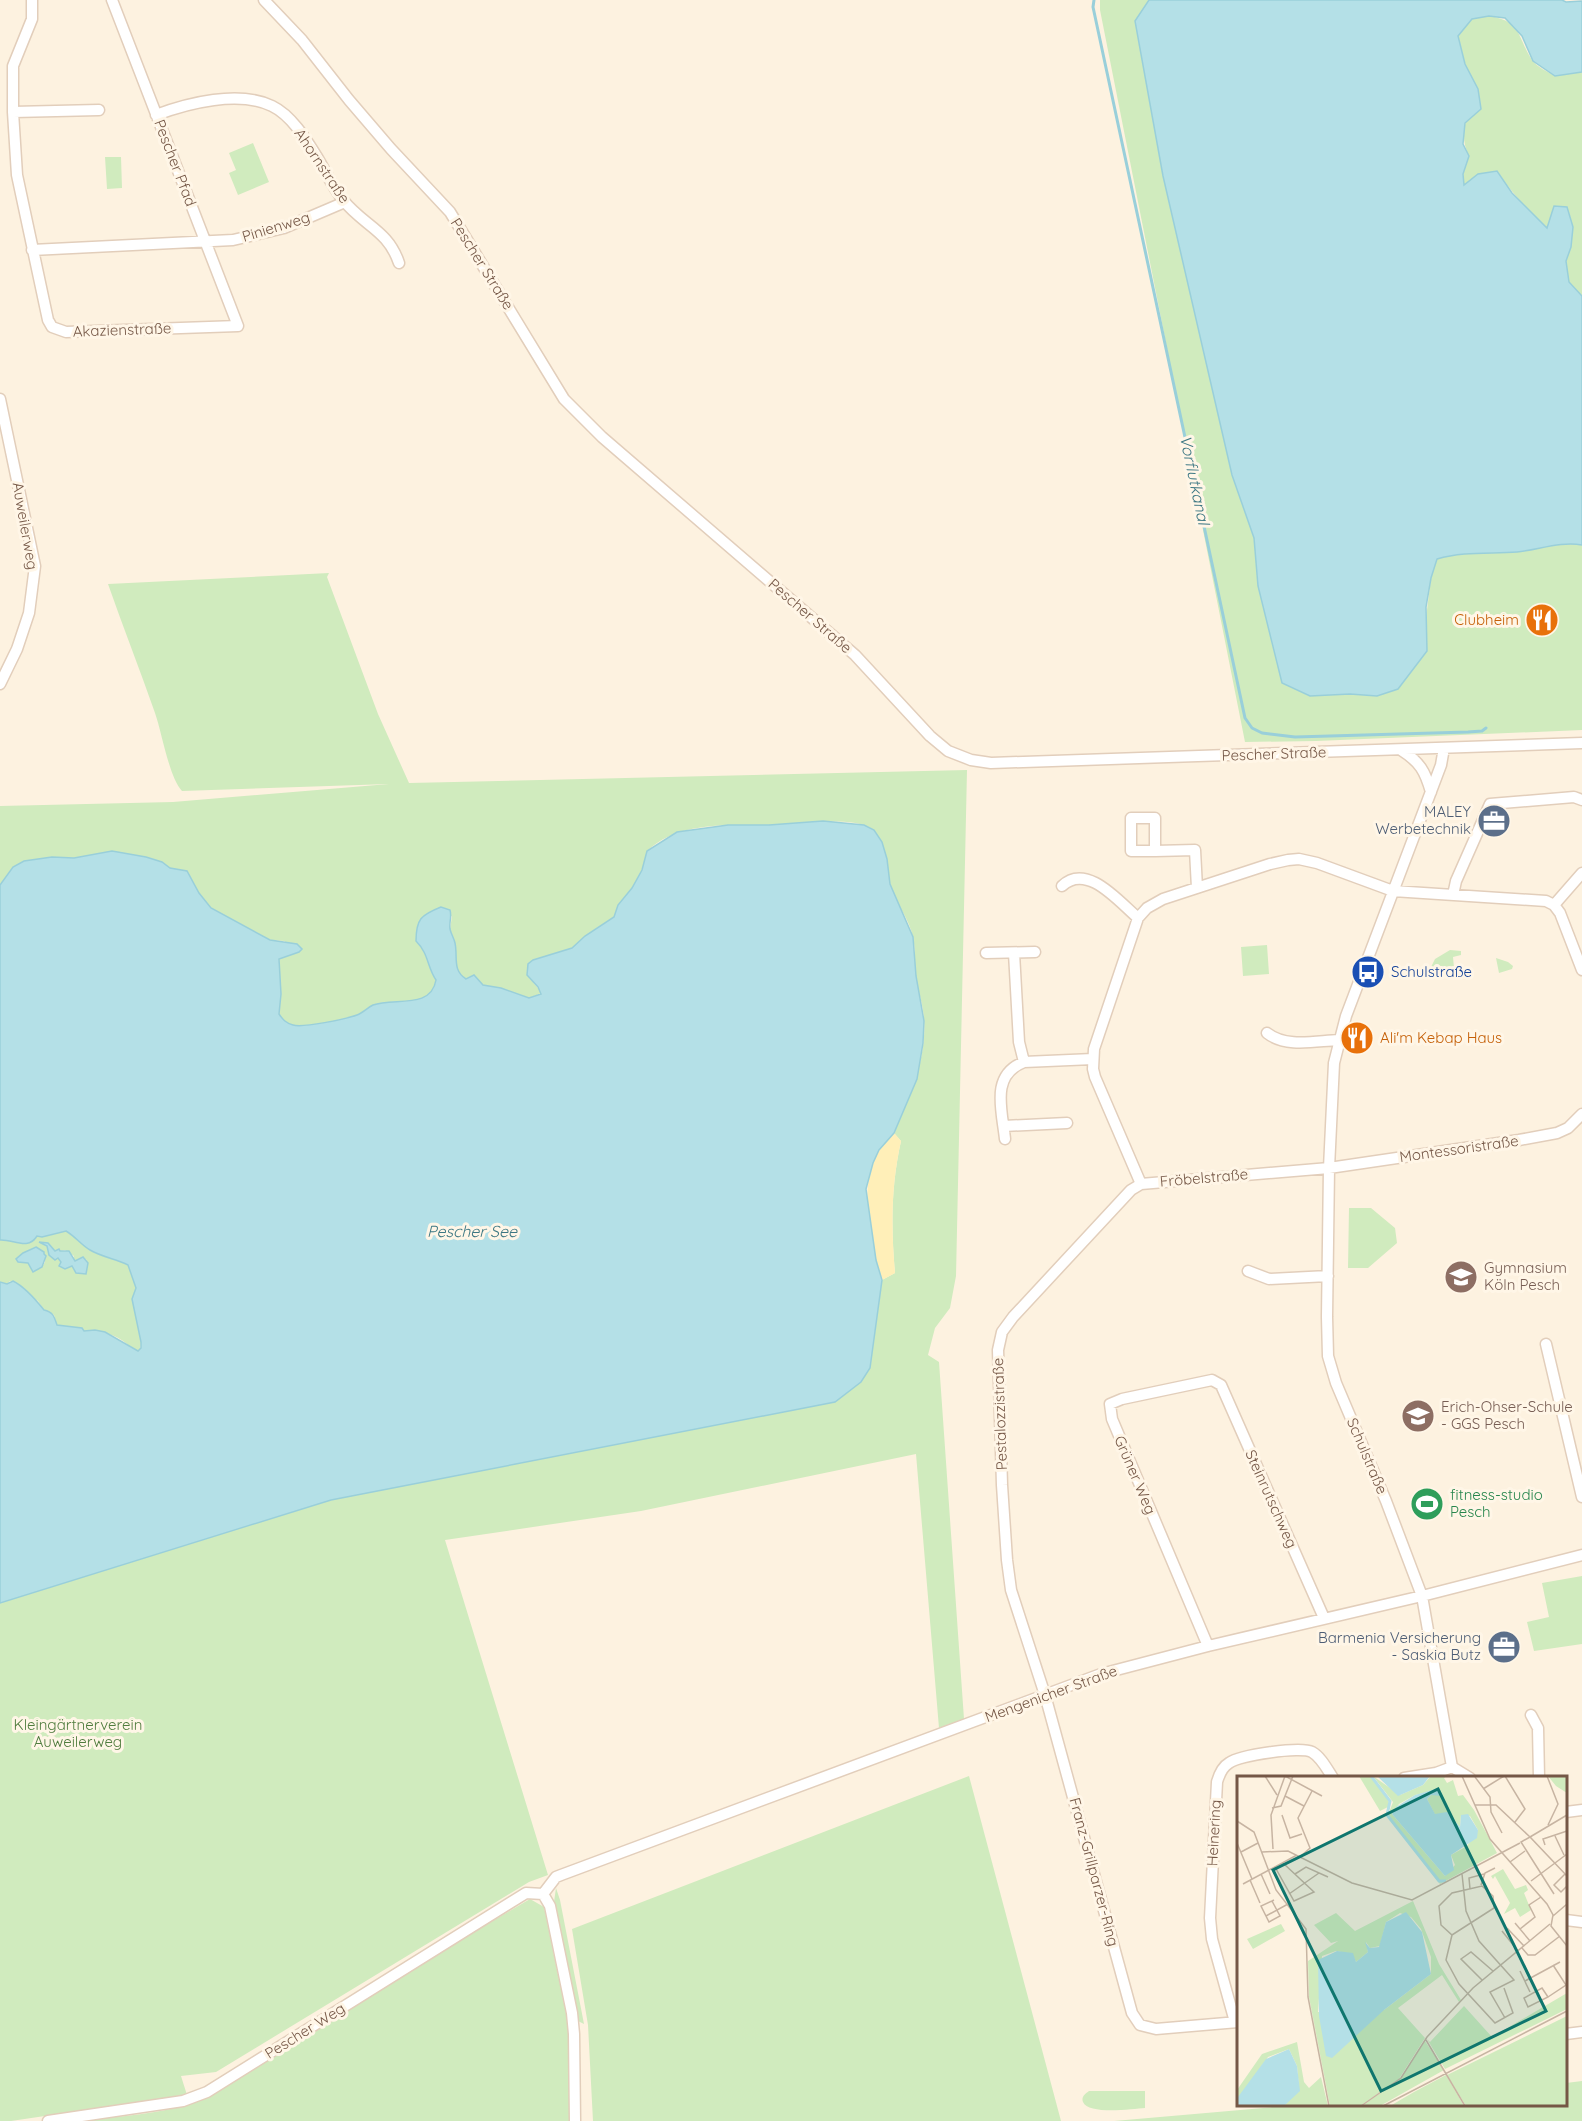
<svg xmlns="http://www.w3.org/2000/svg" width="1582" height="2121" font-family="Quicksand,sans-serif">
<rect width="100%" height="100%" fill="#fdf2e0"/>
<path fill="#d0ebbe" fill-rule="evenodd" d="M1100 0H1149L1135 21 1163 176 1232 475 1254 538 1258 586 1350 694 1377 696 1425 626 1431 578 1437 559C1464 551 1490 554 1517 552 1538 550 1561 541 1582 545V730L1316 741 1245 742 1100 10Z
M1489 16C1522 21 1517 37 1532 60 1537 67 1548 72 1555 76L1582 72V296L1569 282 1566 261 1571 247C1542 225 1517 201 1497 171L1464 186 1463 174 1469 156C1457 132 1469 113 1478 89L1465 64 1458 35 1472 19Z
M253 143 269 182 238 195 229 173 236 170 229 153Z
M105 157H121L122 188 107 189Z
M329 573 327 577 378 714 409 783 967 770 956 1276 950 1308 935 1328 928 1355 939 1362 964 1719 939 1728 916 1454 641 1511 445 1540 548 1875 529 1882 216 2072 181 2076 187 2095 11 2121H0V1603L331 1500 870 1368 882 1280 895 1273C891 1227 891 1186 901 1141L894 1133C909 1096 927 1060 924 1019 923 1004 918 990 915 975 914 963 916 950 913 938 910 919 895 903 890 884 886 869 886 840 872 829 851 814 786 826 759 825 722 825 676 823 647 851L642 870 632 888 618 905 614 917 585 936 572 948 533 960 527 975 542 993 529 998 501 988 483 985 460 976 456 968 455 942 450 929 452 916 416 941C429 954 427 967 436 980 431 1010 393 997 373 1005 367 1008 363 1013 357 1015 346 1019 303 1028 293 1025 286 1023 283 1020 279 1014L281 994 279 959 299 952 284 941 270 940 211 908 199 893 187 871 170 868 162 862 112 851 74 858 52 857 13 867 0 885V806L173 802 389 784 182 791C169 777 162 733 155 713 140 670 123 627 108 584Z
M1267 945 1269 974 1243 976 1241 947Z
M1450 950 1461 951V955L1453 957 1454 968 1429 971 1435 959Z
M1496 958 1508 962 1513 966 1512 969 1499 973Z
M1349 1208H1371L1395 1228 1397 1243 1368 1268H1348Z
M66 1231C75 1237 81 1244 90 1250 101 1257 116 1259 128 1265L136 1288 132 1299 139 1327 141 1342 140 1350C133 1350 132 1348 127 1344 115 1334 99 1330 84 1331L82 1328 57 1325 54 1315 44 1310 38 1301 23 1291 21 1286 10 1281 7 1284 0 1282V1240H35L37 1236 42 1237ZM39 1242 48 1243 55 1251 58 1249 60 1251 65 1250 74 1256 73 1259 75 1261 86 1259 88 1264 84 1273H76L72 1266 65 1269 58 1258 49 1255 47 1246ZM34 1249 42 1252 45 1262 42 1267 34 1271 28 1263 17 1262 19 1256Z
M1582 1576V1644L1534 1651 1527 1622 1549 1617 1542 1583Z
M969 1776 1061 2121H593L588 2025 572 1929Z
M556 1888 560 1900 584 2024 578 2021 554 1902Z
M530 1899 544 1907 570 2033V2121H83C125 2115 172 2114 211 2096L452 1945Z
M1582 2081V2121H1114L1308 2104H1566V2083Z
M1089 2091H1145V2108C1132 2109 1088 2115 1083 2102 1081 2097 1085 2094 1089 2091Z"/>
<path fill="#ffefb8" d="M894 1133 901 1141C891 1186 891 1227 895 1273L882 1280C871 1243 857 1186 879 1151 883 1144 889 1138 894 1133Z"/>
<path fill="#b4e0e7" stroke="#99cfda" stroke-width="1.5" d="M1149 0H1562L1566 2 1582 1V72L1555 76 1533 61 1522 36 1505 18 1489 16 1472 19 1458 36 1465 64 1478 89 1481 109 1465 123 1463 144 1469 156 1463 174 1464 185 1478 174 1497 171 1512 193 1547 228 1554 206 1567 207 1573 227 1571 247 1566 261 1569 282 1582 296V545C1561 541 1538 550 1517 552 1490 554 1464 551 1437 559L1431 578 1426 607 1427 651 1398 689 1377 696 1350 694 1310 696 1282 683 1258 586 1254 538 1232 475 1163 176 1135 21Z
M823 821 864 825 874 830 882 842 887 859 890 884 913 937 916 976 924 1021 923 1043 917 1079 894 1133 879 1150 873 1163 866 1189 876 1260 882 1280 870 1368 861 1382 835 1402 331 1500 0 1603V1282L7 1284 13 1281C23 1286 36 1300 44 1310 53 1312 54 1316 57 1325L82 1328 84 1331 95 1330 105 1332 138 1351 141 1348V1342L132 1299 136 1288 128 1265C116 1259 102 1257 90 1250 81 1245 76 1237 66 1231L42 1237 37 1236C28 1251 13 1239 0 1240V885L13 867 24 861 52 857 74 858 112 851 146 857 162 862 170 868 187 871 199 893 211 908 270 940 297 944 302 949 299 952 279 959 281 994 279 1014C283 1020 286 1023 293 1025 303 1028 346 1019 357 1015 363 1013 367 1008 373 1005 393 997 431 1010 436 980 427 967 429 954 416 941 416 919 421 915 441 907L450 910C452 917 449 922 450 929 451 934 454 938 455 943 458 957 452 970 466 979L474 975 483 985 501 988 529 998 541 994 538 987 527 975 528 964 533 960 572 948 585 936 614 917 618 905 632 888 642 870 647 851 677 832 728 825H769Z
M39 1242 48 1243 55 1251 59 1249 60 1251H69L75 1261 83 1257 88 1263 86 1274 76 1273 72 1266 65 1269 59 1266 61 1262 58 1258 55 1260 49 1255 47 1246Z
M36 1247 44 1252V1254L46 1256 42 1267 33 1272 28 1263 18 1262 16 1259 23 1253Z"/>
<g fill="none" stroke-linecap="round" stroke-linejoin="round">
<path stroke="#99cfda" stroke-width="3" d="M1094 0 1093 7 1245 718 1252 728 1262 733 1295 737 1468 732 1482 731 1486 728"/>
<g stroke="#e2cebb" stroke-width="13">
<path id="minor" d="M32 0V19L13 66V112L17 175 48 320 52 327 66 332 238 326 112 0
M264 0 302 40 349 100 391 149 450 212 564 399 602 437 855 655 930 736 948 751 971 760 991 763 1582 743
M13 112 99 110
M156 115C188 103 239 90 272 106 291 115 306 139 317 157 326 172 332 186 343 200 364 226 388 230 399 263
M32 250 233 240 284 228 345 202
M0 399 35 566 29 613 17 649 0 684
M1401 750C1420 762 1425 771 1431 792
M1155 851H1131V818H1155V851L1195 850 1197 888
M1062 886C1087 862 1119 902 1138 918
M1453 895 1456 881 1490 804 1574 797 1582 800
M1554 905 1582 873
M986 953 1035 952
M1014 953 1019 1042 1024 1062
M1267 1033C1286 1048 1315 1041 1338 1040
M1004 1126 1067 1123
M1005 1139C1002 1110 990 1075 1024 1062L1093 1059
M1141 1184 1095 1077 1093 1069 1094 1049 1138 918 1147 908 1163 899 1270 864 1288 860 1299 859 1317 863 1393 891 1546 901 1554 905 1560 913 1582 970
M1248 1271 1269 1279 1328 1276
M1546 1344 1582 1497
M1208 1646 1112 1419 1110 1404 1122 1399 1212 1380 1221 1385 1324 1618
M1531 1715 1538 1728 1539 1778
M1452 1767 1470 1778
M1404 1778 1436 1773 1452 1767 1422 1596 1386 1501 1336 1383 1328 1356 1327 1317 1329 1168 1334 1063 1346 1016 1441 765 1444 748
M1566 1812 1582 1810
M543 1894 556 1877 561 1875 1101 1674 1208 1646 1422 1596 1582 1555
M543 1894 550 1906 572 2013 574 2034 575 2121
M1566 1920 1582 1922
M1235 2022 1212 1939 1210 1918 1217 1782C1219 1775 1222 1767 1229 1763 1240 1755 1301 1746 1312 1752 1321 1757 1327 1769 1333 1778
M1238 2022 1156 2029 1140 2025 1132 2013 1045 1695 1011 1590 1007 1560 1002 1485 998 1350 1002 1332 1013 1317 1131 1190 1141 1184 1329 1168 1519 1140 1557 1133 1568 1128 1582 1114
M1566 2034 1582 2032
M48 2121 183 2101 207 2092 526 1893 543 1894"/>
</g>
<use href="#minor" stroke="#fff" stroke-width="10"/>
</g>
<defs>
<g id="restaurant-disc" transform="scale(1.725)"><circle r="9.5" fill="#e8710a" stroke="#fff6e7"/><path d="M-5-6h1v4h1v-4h1v4h1v-4h1v5L-1.5 .5V6h-2V.5L-5-1ZM5-6V6H3V1.5H1.5Q1.5-4 5-6Z" fill="#fff"/></g>
<g id="office-disc" transform="scale(1.725)"><circle r="9.5" fill="#5c6f8a" stroke="#fff6e7"/><path d="M-6-3h4V-5.5h4V-3h4V5H-6ZM-1-4.5V-3h2v-1.5ZM-6 0V1H6V0Z" fill="#fff"/></g>
<g id="bus-disc" transform="scale(1.725)"><circle r="9.5" fill="#1a4fb4" stroke="#fff6e7"/><path d="M-5-6H5V4H4V6H2V4H-2V6H-4V4H-5ZM-3.5-4V0h7V-4ZM-3.5 1.2v1.5H-2V1.2ZM2 1.2v1.5H3.5V1.2Z" fill="#fff"/></g>
<g id="school-disc" transform="scale(1.725)"><circle r="9.5" fill="#8d6e63" stroke="#fff6e7"/><path d="M0-5L7-2L0 1L-7-2ZM-4 1L0 2.5L4 1V4Q0 6-4 4Z" fill="#fff"/></g>
<g id="stadium-disc" transform="scale(1.725)"><circle r="9.5" fill="#2e9e5b" stroke="#fff6e7"/><path d="M0-5a6.5 5 0 1 0 0 10a6.5 5 0 1 0 0-10ZM-3.5-1.8h7v3.6h-7Z" fill="#fff"/></g>
</defs>
<g fill-rule="evenodd">
<use href="#restaurant-disc" x="1542" y="620"/>
<use href="#office-disc" x="1494" y="821"/>
<use href="#bus-disc" x="1368" y="972"/>
<use href="#restaurant-disc" x="1357" y="1038"/>
<use href="#school-disc" x="1461" y="1277"/>
<use href="#school-disc" x="1418" y="1416"/>
<use href="#stadium-disc" x="1427" y="1504"/>
<use href="#office-disc" x="1504" y="1647"/>
</g>
<g text-anchor="middle" stroke-width="6" stroke-linejoin="round" paint-order="stroke">
<g font-size="15" fill="#755746" stroke="#fff6e7">
<text transform="translate(175 163) rotate(69)" y="5">Pescher Pfad</text>
<text transform="translate(322 166) rotate(56)" y="5">Ahornstraße</text>
<text transform="translate(276 227) rotate(-17)" y="5">Pinienweg</text>
<text transform="translate(482 264) rotate(58)" y="5">Pescher Straße</text>
<text transform="translate(122 330) rotate(-2)" y="5">Akazienstraße</text>
<text transform="translate(25 526) rotate(80)" y="5">Auweilerweg</text>
<text transform="translate(810 616) rotate(41)" y="5">Pescher Straße</text>
<text transform="translate(1274 754) rotate(-2)" y="5">Pescher Straße</text>
<text transform="translate(1459 1149) rotate(-8)" y="5">Montessoristraße</text>
<text transform="translate(1204 1178) rotate(-5)" y="5">Fröbelstraße</text>
<text transform="translate(1000 1414) rotate(-92)" y="5">Pestalozzistraße</text>
<text transform="translate(1367 1456) rotate(67)" y="5">Schulstraße</text>
<text transform="translate(1135 1475) rotate(67)" y="5">Grüner Weg</text>
<text transform="translate(1271 1499) rotate(66)" y="5">Steinrutschweg</text>
<text transform="translate(1051 1694) rotate(-20)" y="5">Mengenicher Straße</text>
<text transform="translate(1214 1833) rotate(-87)" y="5">Heinering</text>
<text transform="translate(1094 1872) rotate(75)" y="5">Franz-Grillparzer-Ring</text>
<text transform="translate(305 2031) rotate(-32)" y="5">Pescher Weg</text>
</g>
<g font-size="15" fill="#c56008" stroke="#fff6e7" text-anchor="end">
<text x="1519" y="625">Clubheim</text>
<text x="1380" y="1043" text-anchor="start">Ali'm Kebap Haus</text>
</g>
<g font-size="15" fill="#4e5e75" stroke="#fff6e7" text-anchor="end">
<text x="1471" y="817">MALEY<tspan x="1471" dy="17">Werbetechnik</tspan></text>
<text x="1481" y="1643">Barmenia Versicherung<tspan x="1481" dy="17">- Saskia Butz</tspan></text>
</g>
<g font-size="15" fill="#164399" stroke="#fff6e7" text-anchor="start">
<text x="1391" y="977">Schulstraße</text>
</g>
<g font-size="15" fill="#785e54" stroke="#fff6e7" text-anchor="start">
<text x="1484" y="1273">Gymnasium<tspan x="1484" dy="17">Köln Pesch</tspan></text>
<text x="1441" y="1412">Erich-Ohser-Schule<tspan x="1441" dy="17">- GGS Pesch</tspan></text>
</g>
<g font-size="15" fill="#27864d" stroke="#fff6e7" text-anchor="start">
<text x="1450" y="1500">fitness-studio<tspan x="1450" dy="17">Pesch</tspan></text>
</g>
<g font-size="15" fill="#507c3e" stroke="#fff6e7">
<text x="78" y="1730">Kleingärtnerverein<tspan x="78" dy="17">Auweilerweg</tspan></text>
</g>
<g font-size="16" font-style="italic" fill="#3c7783" stroke="#fff6e7">
<text transform="translate(1195 480) rotate(78)" y="6">Vorflutkanal</text>
<text x="472" y="1237">Pescher See</text>
</g>
</g>
<g transform="translate(1237 1776)">
<rect width="330" height="330" fill="#fdf2e0"/>
<path d="M122 0H133L152 24 151 31 143 35ZM136 0 163 19 186 9 193 1 210 0 207 2 210 7 216 4 221 20 226 19 237 34 260 77 203 108 151 39 156 26ZM199 14 190 23 198 39H209L223 51 224 39 233 40 241 54 230 70 214 79 218 89 208 100 155 38 162 28 178 19ZM311 0H330V17L319 10ZM266 93 278 113 289 109 291 114 287 117 294 134 283 141 278 132 267 138 273 127 258 100 256 103 254 100ZM176 125 202 188 224 224 222 226 205 199 161 232 188 262 162 303 123 330H93L72 221 71 185 101 165 94 167 77 149 99 137 118 155ZM163 137 174 141 184 153 194 181V198L147 234 81 236 85 180 99 175 115 178 119 186 131 176 129 166 133 172 143 170 149 146ZM44 148 48 155 16 173 10 163ZM330 217V233L208 293 190 263 193 266 227 230 255 261ZM330 240V330H229L210 299ZM188 265 207 294 143 330H125L163 303ZM60 266 67 306 72 312 84 301 91 330H47L62 312 60 290 52 273 31 281 0 325V314L25 278ZM209 299 227 330H153L177 316Z" fill="#d0ebbe" fill-rule="evenodd"/>
<path d="M140 0H193L186 9 161 20ZM202 12 205 20 194 19 190 23 198 38 210 36 223 51 224 39 231 38 241 54 240 62 214 79 217 94 208 100 155 38 159 31 178 19ZM169 136 185 156 194 198 147 234 95 282 89 280 82 240 81 184 100 175 116 177 119 186 131 176 128 166 133 172 142 171 149 146ZM52 273 60 290 63 315 47 330H0L1 321 29 283Z" fill="#b4e0e7"/>
<path fill="none" stroke="#b4e0e7" stroke-width="3" d="M134 0 153 25 150 39 202 105H209"/>
<path fill="none" stroke="#c7b4a2" stroke-width="1.5" d="M28 0 40 19M48 0 85 20M225 0 253 63 310 128 316 139 314 150 330 170M268 0 288 33 278 46M310 0 321 28 311 49M238 1 253 21 254 36 265 57M246 13 267 0M48 20 67 30M238 29H259L293 61M35 32 44 30 56 0M45 39 53 62 65 58M0 45 17 56 39 114 69 153 71 221 92 330M318 60 327 79M293 61 330 39M0 67 15 103M308 69 306 63 330 55M36 73 34 39 48 0M4 76 21 67M25 76 51 75 115 107 175 124 283 67M64 80 73 72 61 42 75 15M273 86 288 75M38 91 57 125 77 116 46 87M24 98 33 118M58 98 69 91 91 101M225 98 229 135 242 165 277 204 253 216 268 242M328 98 317 109 324 116 330 110M13 104 23 127M294 105 330 78M6 108 60 79M244 109 248 97 258 92M245 110 256 120 257 132 215 159 204 149 202 130 215 117ZM233 113 232 102 247 98M52 118 82 97M317 118 284 66 293 61 330 100M35 125 43 140 32 146 24 130 35 125 37 124M29 140 51 128M316 140 330 128M278 147 293 165M270 152 287 170M283 153 298 141 292 129 304 121M265 155 281 175M215 159 209 184 222 208 258 247 276 237 267 212M285 172 291 179H298L323 160M283 195 293 216M245 204 224 183 234 176 256 195M288 205 323 186M305 212 311 221 291 231 287 222ZM311 221 329 209 316 189M189 264 228 330M124 330 164 302 190 261 236 212 313 148M146 330 330 235"/>
<path fill="#0f766e" fill-opacity="0.15" stroke="#0f766e" stroke-width="3" d="M201 13 309 235 144 315 36 94Z"/>
<rect width="330" height="330" fill="none" stroke="#755746" stroke-width="3"/>
</g>
</svg>
